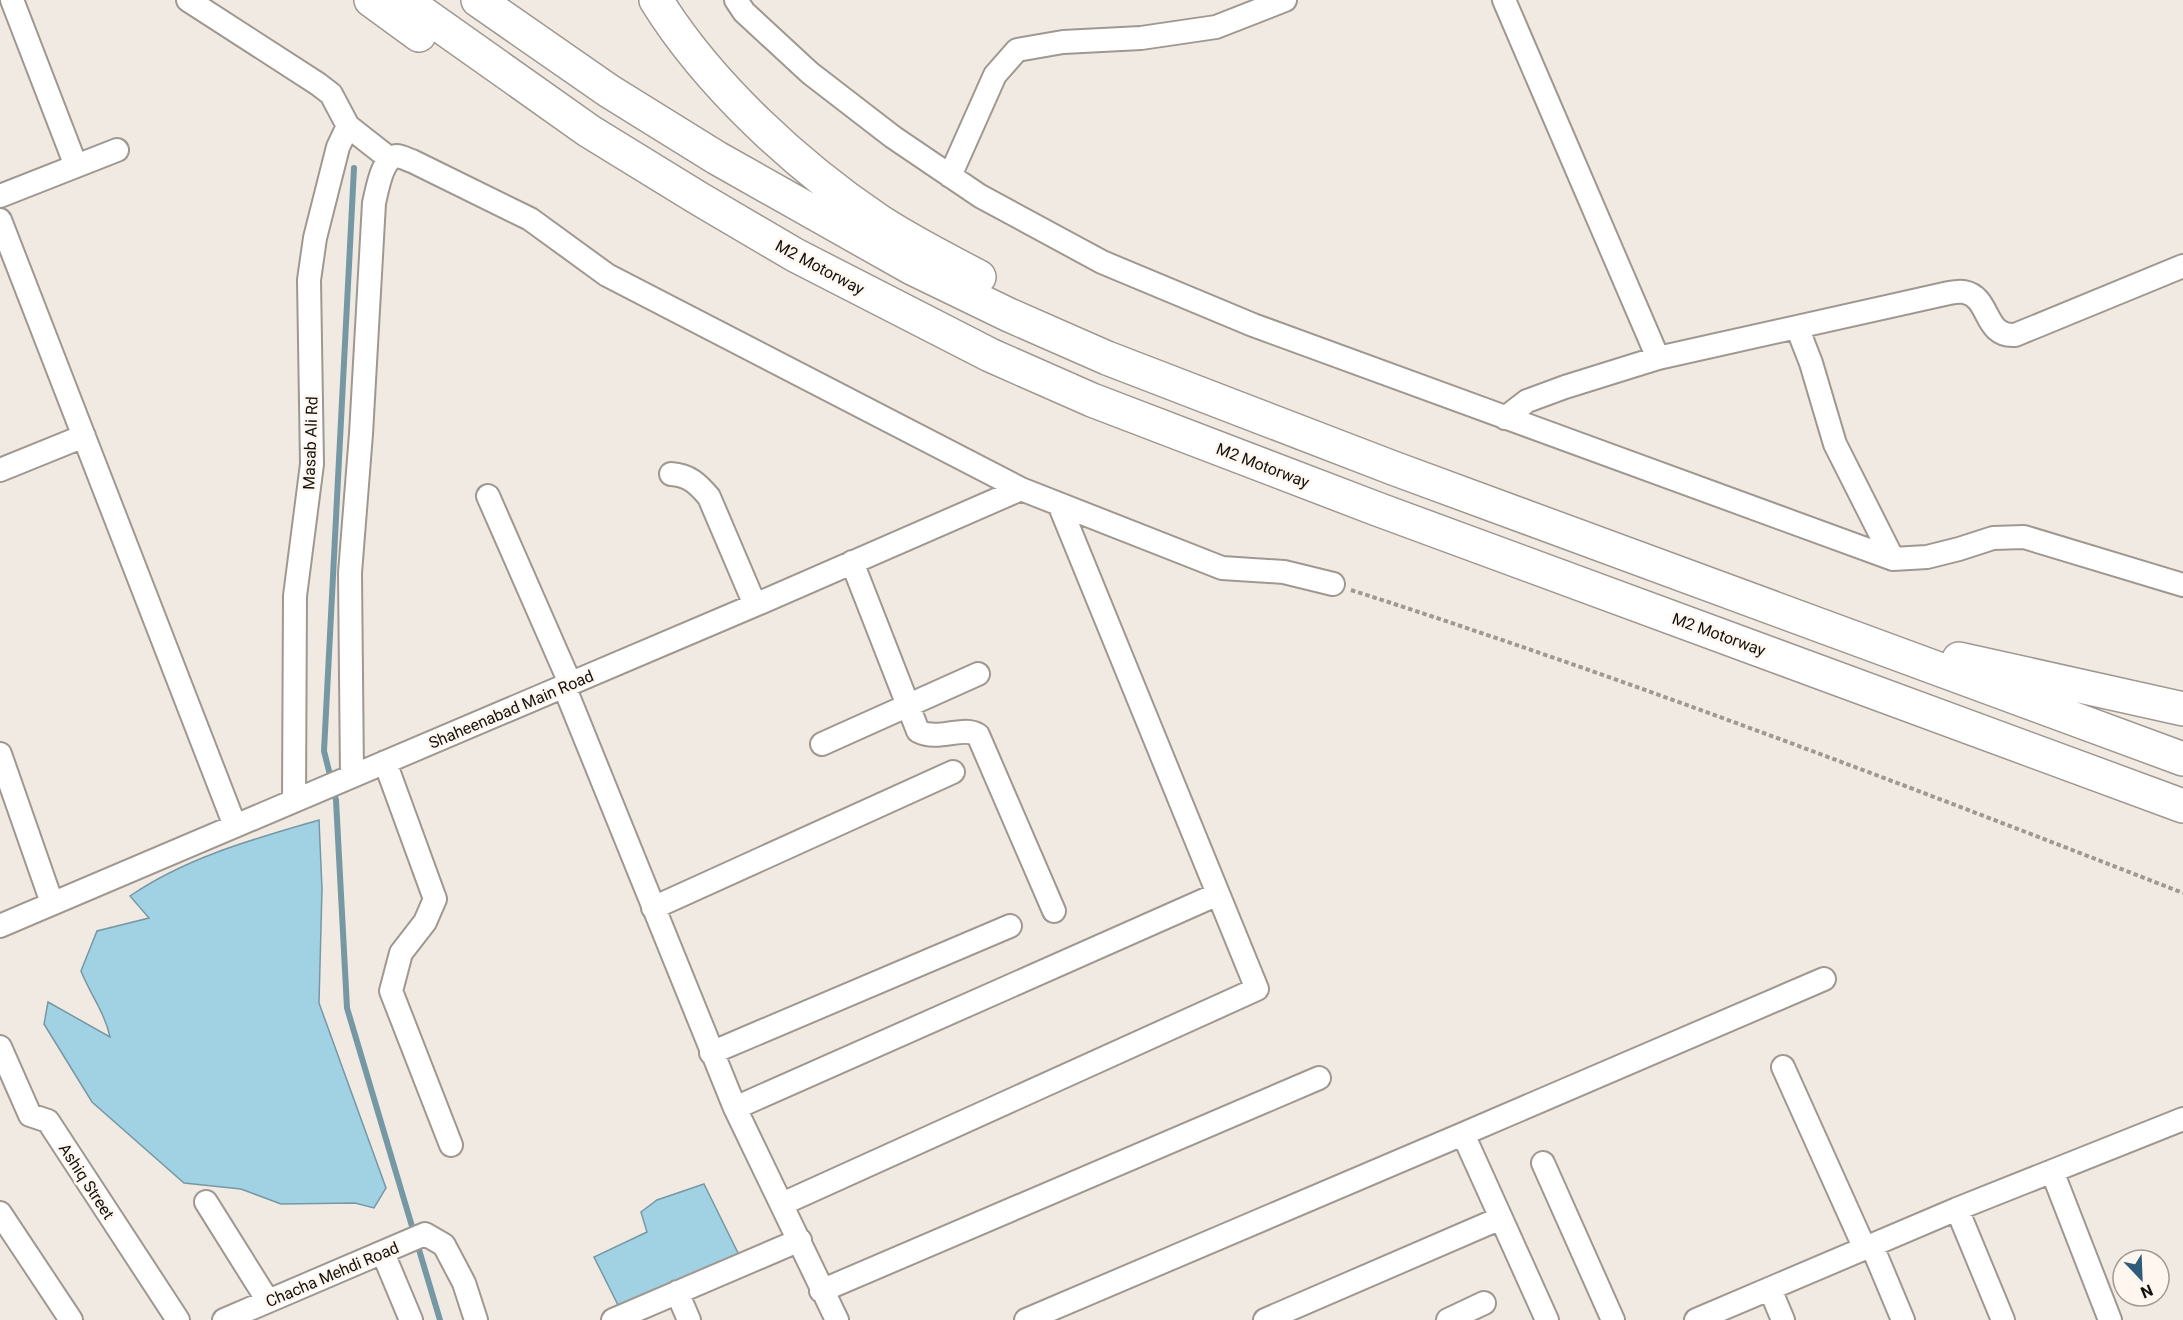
<svg xmlns="http://www.w3.org/2000/svg" width="2183" height="1320" font-family="Roboto,sans-serif">
<rect width="100%" height="100%" fill="#f1eae2"/>
<path fill="#a1d2e4" stroke="#7698a4" stroke-width="1.5" d="M319 820 322 889 319 1003 386 1188 374 1208 355 1203 281 1204 241 1189 184 1183 92 1102 44 1024 48 1002 110 1037C105 1013 90 994 81 971L97 931 149 918 130 896C187 857 254 839 319 820Z
M704 1184 739 1255 620 1309 594 1257 647 1232 641 1212 657 1200Z"/>
<g fill="none" stroke-linecap="round" stroke-linejoin="round">
<path stroke="#7698a4" stroke-width="6" d="M331 779 324 751 354 168
M333 789 336 800 347 1008 414 1233
M417 1243 440 1320"/>
<g stroke="#9f9891" stroke-width="26">
<path id="minor" d="M12 0 76 166
M188 0 318 84 331 94 348 126 390 159
M736 0 744 12 810 73 893 137 980 196 1102 262 1253 325 1893 559 1927 557 1959 549 1993 538 2024 537 2183 585
M1504 0 1658 358
M950 176 995 75 1017 50 1063 42 1141 38 1216 27 1285 0
M0 196 117 150
M0 220 235 826
M1797 327 1811 363 1835 444 1893 559
M1505 418 1527 401 1565 387 1658 358 1949 293C1954 292 1959 291 1964 292 1991 297 1983 337 2015 335L2183 266
M0 470 84 436
M671 474C689 475 698 484 709 497L755 605
M488 496 570 683
M852 562 918 731C939 742 963 725 978 735L1054 911
M564 686 735 1108 837 1320
M822 744 978 674
M0 754 52 903
M385 762 435 899 425 922 401 953 391 991 451 1145
M352 776 350 573 361 434 374 203C377 191 382 157 397 156 402 156 407 160 412 161L530 219 607 275 1021 489 1222 568 1284 572 1333 584
M294 801 295 596 312 464 309 280 315 238 338 147 348 126
M653 908 953 772
M0 926 755 605 1021 489
M0 1047 30 1115 48 1121 178 1320
M711 1053 1010 926
M1783 1067 1865 1249
M735 1108 1218 894
M1463 1134 1824 979
M1543 1163 1613 1320
M2052 1171 2110 1320
M206 1202 268 1301
M782 1204 1257 989 1059 504
M1957 1209 2003 1320
M0 1213 71 1320
M1872 1246 1903 1320
M383 1253 411 1320
M1770 1289 1783 1320
M821 1291 1319 1078
M677 1292 689 1320
M224 1320 425 1234 444 1245 464 1283 476 1320
M613 1320 800 1240
M1026 1320 1463 1134 1501 1218
M1265 1320 1501 1218 1547 1320
M1448 1320 1484 1303
M1696 1320 1957 1209 2183 1119"/>
</g>
<g stroke="#9f9891" stroke-width="36">
<path id="highway" d="M371 0 419 35
M404 0 589 131 698 198 795 255 990 355 1092 400 1377 509 2183 806
M478 0 609 91 717 158 912 268 1009 315 1107 358 1393 468 2183 759
M656 0C708 84 797 166 879 221 911 242 945 259 979 277
M1959 659 2183 709"/>
</g>
<path stroke="#9e9993" stroke-width="4" stroke-dasharray="4.5 3" stroke-linecap="butt" d="M1351 590C1632 680 1908 786 2183 893"/>
<use href="#minor" stroke="#fff" stroke-width="22"/>
<use href="#highway" stroke="#fff" stroke-width="33"/>
</g>
<g text-anchor="middle" stroke-width="5" stroke-linejoin="round" paint-order="stroke">
<g font-size="16" fill="#12100d" stroke="#fff7ef">
<text transform="translate(820 267) rotate(28)" y="6">M2 Motorway</text>
<text transform="translate(310 443) rotate(-88)" y="6">Masab Ali Rd</text>
<text transform="translate(1263 465) rotate(21)" y="6">M2 Motorway</text>
<text transform="translate(1719 634) rotate(20)" y="6">M2 Motorway</text>
<text transform="translate(511 709) rotate(-23)" y="6">Shaheenabad Main Road</text>
<text transform="translate(87 1181) rotate(57)" y="6">Ashiq Street</text>
<text transform="translate(332 1274) rotate(-23)" y="6">Chacha Mehdi Road</text>
</g>
</g>
<g transform="translate(2141 1278) rotate(157)"><circle r="28" fill="#fff7ef" stroke="#a09b95" stroke-width="1.5"/>
<path d="M0-4.5L10 22L0 15L-10 22Z" fill="#2e5d7c"/>
<text y="-9" font-size="16" font-weight="bold" text-anchor="middle" fill="#12100d">N</text>
</g>
</svg>
